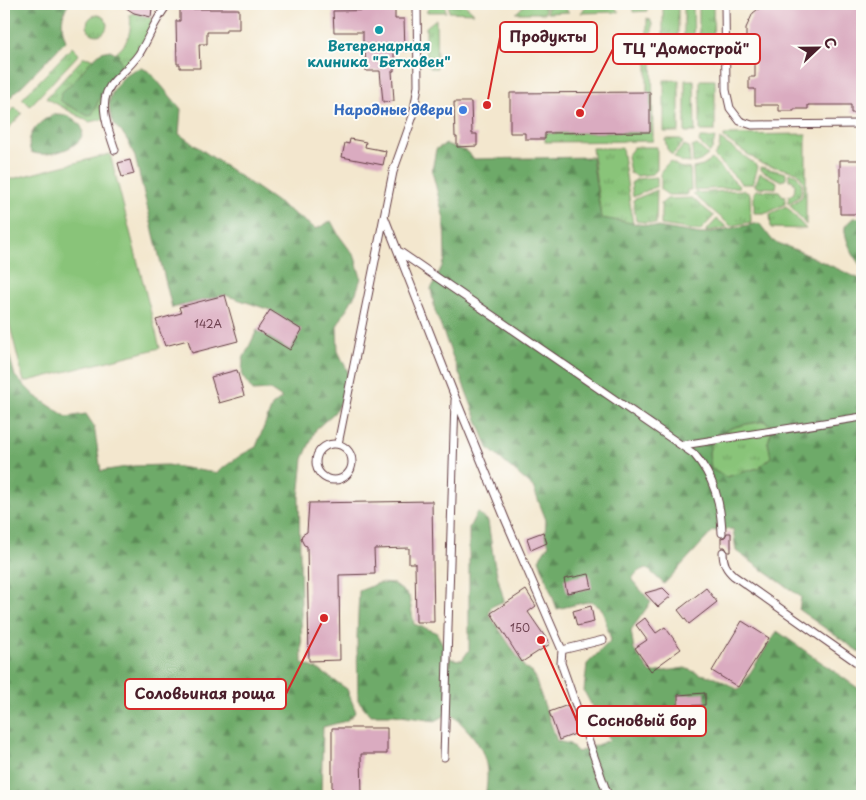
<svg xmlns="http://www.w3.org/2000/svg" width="866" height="800" font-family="'Playpen Sans',sans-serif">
<defs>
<pattern id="grass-tufts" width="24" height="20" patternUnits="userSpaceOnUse" patternTransform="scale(1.25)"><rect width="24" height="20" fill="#89c479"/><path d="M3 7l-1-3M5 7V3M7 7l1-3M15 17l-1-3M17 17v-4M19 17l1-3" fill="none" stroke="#729f63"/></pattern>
<pattern id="forest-firs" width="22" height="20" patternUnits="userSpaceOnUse" patternTransform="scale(1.25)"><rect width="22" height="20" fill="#6eaa69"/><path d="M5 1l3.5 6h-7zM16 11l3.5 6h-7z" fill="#5c8a57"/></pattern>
</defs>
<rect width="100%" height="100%" fill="#fdfcf7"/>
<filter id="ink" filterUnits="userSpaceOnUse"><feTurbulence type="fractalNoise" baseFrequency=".02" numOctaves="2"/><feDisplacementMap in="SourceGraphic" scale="10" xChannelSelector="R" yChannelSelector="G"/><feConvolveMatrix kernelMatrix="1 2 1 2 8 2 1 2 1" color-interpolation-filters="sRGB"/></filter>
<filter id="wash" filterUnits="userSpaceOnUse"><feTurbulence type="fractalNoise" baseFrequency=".0096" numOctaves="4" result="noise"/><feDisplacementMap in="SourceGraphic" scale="20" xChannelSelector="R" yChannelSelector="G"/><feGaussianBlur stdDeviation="1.12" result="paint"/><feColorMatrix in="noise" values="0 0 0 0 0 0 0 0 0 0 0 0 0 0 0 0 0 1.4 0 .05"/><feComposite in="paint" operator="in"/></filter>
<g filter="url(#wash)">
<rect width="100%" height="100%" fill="#f3e7ce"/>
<path fill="url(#grass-tufts)" stroke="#6a7252" d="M432 4H445L446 12H426Z
M449 4H464L474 13 449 12Z
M526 4H545V13H516Z
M547 4H561L569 12 547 13Z
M588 4H612L619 12 581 13Z
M633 4H647V11L633 12Z
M663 4H678V58H663Z
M684 4H693L694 58H684Z
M699 4H713L714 58H699Z
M134 13 151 18 154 23 143 48 111 85 105 119 89 122 46 98 84 57C114 65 134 44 130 15Z
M87 25a10 10 0 1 1 20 0a10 10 0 1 1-20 0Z
M647 18 650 19 652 24 653 141 545 142V133L650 132V93L647 92Z
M436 19 437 68H430L426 64V27Z
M72 47 79 54 30 106 22 99Z
M664 80H679V132H664Z
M685 80H694L695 132H685Z
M700 80H715V131H700Z
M15 107 22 114 4 133V118Z
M806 134V225L790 205 802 197 804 183 797 172 762 164 724 138V135Z
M700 138H715L713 147 710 153 699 142Z
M665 139H681L683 143 672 155 667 149Z
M720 139 758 166 753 184H742L714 156 719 149Z
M684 145 689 147 690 163 682 162 674 157Z
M697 145 708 155 700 161 693 163 692 147Z
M634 147H657V170L653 174 637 176 630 173 627 156Z
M592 148H622L633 224 601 218Z
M712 159 740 187 694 190 693 168 703 166Z
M670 161 679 167 690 169 691 190H687V195H668L661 190V171Z
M761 167 786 173V179L781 181 761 170Z
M760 173 777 182 776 188 756 187 755 185Z
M789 173 796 174 802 184 800 196 788 204 789 196 794 193 795 185 792 180H789Z
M657 177V186L633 197 631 183 637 179Z
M657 190 656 224 636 221 633 200Z
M743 190 750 194 751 222 731 226 694 195V193Z
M756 190 779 191 782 195 785 196V204L767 213H754V193Z
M692 198 714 216 700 231 661 225V204L667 199Z
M786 206 806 229 771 228 770 214Z
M717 219 727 227 705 232Z
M765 421 773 427 768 442 771 457 758 468 726 477 711 469C711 464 709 458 709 453 712 426 744 425 765 421Z"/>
<path fill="url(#forest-firs)" stroke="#5c644a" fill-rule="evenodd" d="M4 4H69C60 15 61 28 66 41L4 104Z
M110 50 118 54 121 63 118 73 109 79 105 87 92 115 88 116 62 102 60 100 61 93 75 80 89 63 101 52Z
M142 68 150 72 181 109 179 134 316 229 331 221 338 234 355 257 361 278 356 293 337 326 338 351 348 372 347 392 334 413 316 429 303 459 299 498 302 663 319 670 347 689 356 712 346 721 323 727 321 796H4V336L15 376 35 396 67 417 86 414 94 426 101 471 133 466 167 465 216 473 241 455 256 447 272 406 282 398 270 390 253 391 242 376 243 359 257 330 290 350 302 330 270 310 225 295 172 308 135 157C132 150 129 142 124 135 121 131 116 128 114 123 106 109 109 94 119 82 125 75 133 69 142 68Z
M56 114C64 114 68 115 75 120 102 140 51 161 31 152 23 135 42 118 56 114Z
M446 144 468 152 474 159 592 157 601 218 701 234 759 223 773 241 801 252 862 280V534L857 536 862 570V654L799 610 801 597 736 551 733 529 713 531 664 584 647 568C640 569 634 574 632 580L651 602 631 630 634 650 651 673 685 668 700 674 715 677 739 690 777 631 862 691V796H485C493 757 478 738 450 713L435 721 394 715H370L358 700 357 637 359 591 379 583 394 584 409 596 414 624 436 632 451 659 462 660 469 650V528L477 512 488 521 494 562 504 601 491 607 489 614 525 668 533 673 557 741 570 744 578 752 610 740 584 691 587 664 611 640 602 609 591 601 557 609 539 559 549 544 545 535 546 520 533 487 488 448 435 311 431 289 445 260 444 219 432 171 436 149ZM765 421 773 427 768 442 771 457 758 468 726 477 711 469C711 464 709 458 709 453 712 426 744 425 765 421Z
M862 217V267C855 261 843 236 845 227 846 224 850 221 853 218Z"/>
<path fill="#89c479" stroke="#6a7252" d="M110 154 160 348 24 382 4 302V181Z"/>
<g id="blocks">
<path fill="#daabc0" d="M120 4H137L152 8 151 17 134 13Z
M192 4V9H239V29H226V32H207V44H199L200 68H180V64H177L176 21H180V5Z
M773 4H862V113H851V105H808V109H794V111H779V105H755V89H749V77H755V47H749V44H746V28L753 13 761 7Z
M395 10V19H404L405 50H394V71H392L394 101 383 102 380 71H366L365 42H363V32H334L333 11Z
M650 92V132L545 133V139H525V133H510V93Z
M454 102H471L472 134H477V146L457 147V137H455Z
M350 139 366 142 365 147 386 151 383 165 342 157 345 143 349 144Z
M130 160 134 174 122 177 118 163Z
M840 160H862V214H840Z
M225 295 238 341 192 353 188 340 165 346 156 320 181 313 179 307Z
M270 310 302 330 290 350 257 330Z
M237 370 244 396 219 403 211 377Z
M432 501 434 622H416L415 563H409V548L374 549 375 574 339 575 340 660 309 661 307 546 304 545 301 539 302 535 307 532 309 503Z
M543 532 547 543 531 550 527 538Z
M727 533H731V552H728L725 547H721V538L725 537Z
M589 574 592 588 567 593 564 579Z
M663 588 671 596 658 607 645 593Z
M706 588 717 602 689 624 678 610Z
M526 590 536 606 528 612 550 644 522 662 491 613Z
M591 606 594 622 577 626 573 611Z
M645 618 656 633 665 627 681 649 651 671 635 648 647 640 636 625Z
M742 621 769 638 738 687 712 671Z
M705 693V705L678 706V695Z
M568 705 578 733 559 740 549 712Z
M332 728H387V754H361L362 796H332Z"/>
</g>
</g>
<g filter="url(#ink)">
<use href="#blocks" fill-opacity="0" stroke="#633d43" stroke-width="1"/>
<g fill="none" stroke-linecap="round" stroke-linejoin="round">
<g stroke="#633d43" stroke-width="9">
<path id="lane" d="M725 4 726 90 730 108 740 121 752 125 862 124
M115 150C108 128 95 100 115 80 123 72 132 64 139 54 149 38 155 19 168 4
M384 216 455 397 506 521 562 650 561 663 608 796
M400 252 694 454C714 477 721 503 722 533
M338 444 393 172 413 116 418 86 417 4
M316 462a18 18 0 1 1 36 0a18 18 0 1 1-36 0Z
M683 445 862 417
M723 552C723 563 726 569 734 576L862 666
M562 650 603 640
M444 757 455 400"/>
</g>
<use href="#lane" stroke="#fff" stroke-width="7"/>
</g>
</g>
<circle fill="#0f9aa8" stroke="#fdfcf7" stroke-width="2" cx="379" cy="30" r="5"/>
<circle fill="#3f7fe0" stroke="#fdfcf7" stroke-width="2" cx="463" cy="110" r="5"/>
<g text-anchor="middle" stroke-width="4" stroke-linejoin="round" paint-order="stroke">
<g font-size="11" fill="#6e4250">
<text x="208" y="328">142А</text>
<text x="520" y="632">150</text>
</g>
<g font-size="14" font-weight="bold" fill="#0d838f" stroke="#fdfcf7">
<text x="379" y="51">Ветеренарная<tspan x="379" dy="16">клиника "Бетховен"</tspan></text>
</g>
<g font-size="14" font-weight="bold" fill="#366cbe" stroke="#fdfcf7" text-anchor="end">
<text x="453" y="115">Народные двери</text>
</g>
</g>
<path fill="none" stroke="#d62828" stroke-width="2" d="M487 105L500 37M580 113L613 49M324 618L286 694M541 640L577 721"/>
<g fill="#d62828" stroke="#fdfcf7" stroke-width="2">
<circle cx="487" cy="105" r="5"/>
<circle cx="580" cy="113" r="5"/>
<circle cx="324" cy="618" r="5"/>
<circle cx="541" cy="640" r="5"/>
</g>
<g fill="#fdfcf7" stroke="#d62828" stroke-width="2">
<rect x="500" y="22" width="97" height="30" rx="5"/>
<rect x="613" y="34" width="147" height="30" rx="5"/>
<rect x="125" y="679" width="161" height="30" rx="5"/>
<rect x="577" y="706" width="129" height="30" rx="5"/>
</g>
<g font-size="15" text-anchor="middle" font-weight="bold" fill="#4a1f2b">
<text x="548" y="42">Продукты</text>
<text x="686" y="54">ТЦ "Домострой"</text>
<text x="205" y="699">Соловьиная роща</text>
<text x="642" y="726">Сосновый бор</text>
</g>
<rect width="866" height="800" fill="none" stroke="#fdfcf7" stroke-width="20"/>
<g transform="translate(818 48) rotate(68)" stroke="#fdfcf7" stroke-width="4" paint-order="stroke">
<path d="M0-4L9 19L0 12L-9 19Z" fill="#4a1f2b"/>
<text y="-8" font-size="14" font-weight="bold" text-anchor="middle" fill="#4a1f2b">С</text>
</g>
</svg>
